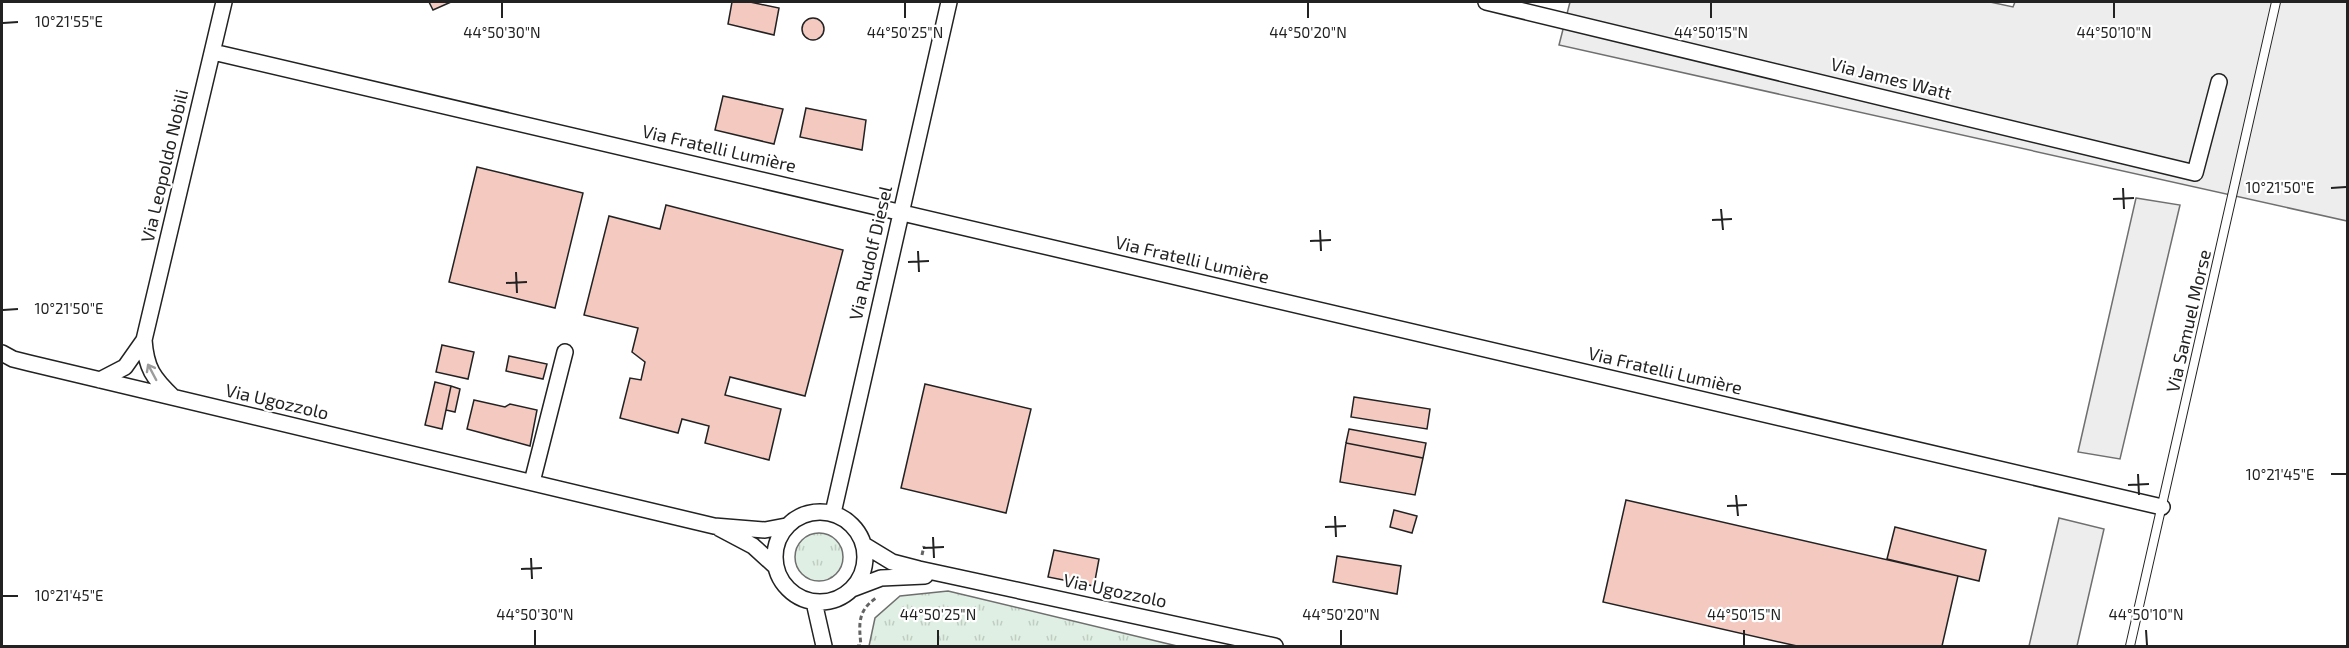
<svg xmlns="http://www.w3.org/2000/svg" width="2349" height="648" font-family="'Exo 2',sans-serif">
<defs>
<pattern id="grass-tufts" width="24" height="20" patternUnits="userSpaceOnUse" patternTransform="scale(1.5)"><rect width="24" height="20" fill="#e0efe3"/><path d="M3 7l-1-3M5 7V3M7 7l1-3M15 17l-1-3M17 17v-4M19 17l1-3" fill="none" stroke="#c0cdc2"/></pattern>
</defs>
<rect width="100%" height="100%" fill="#fff"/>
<path fill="url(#grass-tufts)" stroke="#6f6f6f" stroke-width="1.5" d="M795 557a24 24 0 1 1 48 0a24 24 0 1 1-48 0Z
M948 591 1177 646H869L875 618 900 596Z"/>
<path fill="#ededed" stroke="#6f6f6f" stroke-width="1.5" d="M1570 2H1990L2013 7 2015 2H2347V221L1559 45Z
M2136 198 2180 205 2120 459 2078 452Z
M2059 518 2104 529 2077 646H2029Z"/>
<path fill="#f3c9c0" stroke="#222" stroke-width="1.5" d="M429 2H451L433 10Z
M732 2H750L779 8 774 35 728 24Z
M802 29a11 11 0 1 1 22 0a11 11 0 1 1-22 0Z
M723 96 783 109 774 144 715 130Z
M806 108 866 120 862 150 800 137Z
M477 167 583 193 555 308 449 282Z
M666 205 843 250 805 396 730 377 725 395 781 409 769 460 705 443 709 426 682 419 678 433 620 418 630 378 641 380 645 362 632 352 638 328 584 315 609 216 660 229Z
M442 345 474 352 468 379 436 372Z
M509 356 547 364 543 379 506 371Z
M435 382 451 386 442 429 425 425Z
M925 384 1031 409 1006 513 901 488Z
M451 386 460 389 455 412 446 410Z
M1354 397 1430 409 1427 429 1351 417Z
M474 400 505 407 510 404 537 410 530 446 467 429Z
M1349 429 1426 443 1423 458 1346 443Z
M1346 443 1423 458 1415 495 1340 482Z
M1626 500 1958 576 1942 646H1797L1603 602Z
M1394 510 1417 516 1412 533 1390 527Z
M1895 527 1986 550 1979 581 1887 559Z
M1054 550 1099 559 1094 586 1048 577Z
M1337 556 1401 566 1397 594 1333 582Z"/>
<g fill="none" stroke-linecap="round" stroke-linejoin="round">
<g stroke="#222" stroke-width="10">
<path id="service" d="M2130 646 2276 2"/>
</g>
<g stroke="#222" stroke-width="18">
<path id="minor" d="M1486 2 2195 173 2219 82
M213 52 2162 507
M2 353 13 359 29 363 714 526 765 530 786 526
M100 380 125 367 144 340
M173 397C153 378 146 368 144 340L224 2
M532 482 565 352
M775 557a45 45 0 1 1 90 0a45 45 0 1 1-90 0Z
M833 513 949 2
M719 528 753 546 775 566
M864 545 892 562 919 569 1275 646
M852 589 881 578 925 576
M814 602 824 646"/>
</g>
<path stroke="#646464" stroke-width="3" stroke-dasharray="4.5 3" stroke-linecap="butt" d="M922 555 924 546
M857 646H861C859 625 857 611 876 598"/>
<use href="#service" stroke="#fff" stroke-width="8"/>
<use href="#minor" stroke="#fff" stroke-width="15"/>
</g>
<defs><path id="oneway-shaft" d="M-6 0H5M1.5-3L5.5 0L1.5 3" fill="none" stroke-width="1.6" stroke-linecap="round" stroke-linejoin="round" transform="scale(1.5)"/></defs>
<use stroke="#9c9c9c" href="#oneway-shaft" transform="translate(152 372) rotate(-118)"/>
<path fill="none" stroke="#222" stroke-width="2" d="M502 3V18M905 3V18M1308 3V18M1711 3V18M2114 3V18M3 23 18 22M2123 188 2124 209M2331 188 2346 187M2113 199 2134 198M1721 209 1723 230M1712 220 1732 219M1320 230 1321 251M1310 241 1331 240M918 251 919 272M908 262 929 261M516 272 517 293M506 283 527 282M3 310 18 309M2138 474 2139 495M2331 474H2346M2128 485 2149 484M1736 495 1738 516M1727 506 1747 505M1335 516 1336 537M1325 527 1346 526M933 537 934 558M923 548 944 547M531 558 532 579M521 569 542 568M3 596H18M535 630V645M938 630V645M1341 630V645M1744 630V645M2146 630 2147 645"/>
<g text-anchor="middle" stroke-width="4.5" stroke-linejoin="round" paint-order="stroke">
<g font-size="18" fill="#222" stroke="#fff">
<text transform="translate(1891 79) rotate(14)" y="6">Via James Watt</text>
<text transform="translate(719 149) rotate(13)" y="6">Via Fratelli Lumière</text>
<text transform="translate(165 166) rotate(-77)" y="6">Via Leopoldo Nobili</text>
<text transform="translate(871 253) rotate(-77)" y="6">Via Rudolf Diesel</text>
<text transform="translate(1192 260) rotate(13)" y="6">Via Fratelli Lumière</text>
<text transform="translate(2189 321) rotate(-77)" y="6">Via Samuel Morse</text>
<text transform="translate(1665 371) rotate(13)" y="6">Via Fratelli Lumière</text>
<text transform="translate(277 402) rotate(13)" y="6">Via Ugozzolo</text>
<text transform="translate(1115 591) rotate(12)" y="6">Via Ugozzolo</text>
</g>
</g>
<g font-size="15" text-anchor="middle" fill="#222" stroke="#fff" stroke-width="4.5" stroke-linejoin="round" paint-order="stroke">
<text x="69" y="27">10°21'55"E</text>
<text x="502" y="38">44°50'30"N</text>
<text x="905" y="38">44°50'25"N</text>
<text x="1308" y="38">44°50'20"N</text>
<text x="1711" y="38">44°50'15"N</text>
<text x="2114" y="38">44°50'10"N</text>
<text x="2280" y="193">10°21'50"E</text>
<text x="69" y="314">10°21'50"E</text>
<text x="2280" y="480">10°21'45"E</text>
<text x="69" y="601">10°21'45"E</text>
<text x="535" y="620">44°50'30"N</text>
<text x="938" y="620">44°50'25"N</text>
<text x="1341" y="620">44°50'20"N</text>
<text x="1744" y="620">44°50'15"N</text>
<text x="2146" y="620">44°50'10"N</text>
</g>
<rect width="2349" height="648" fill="none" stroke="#222222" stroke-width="6"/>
</svg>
